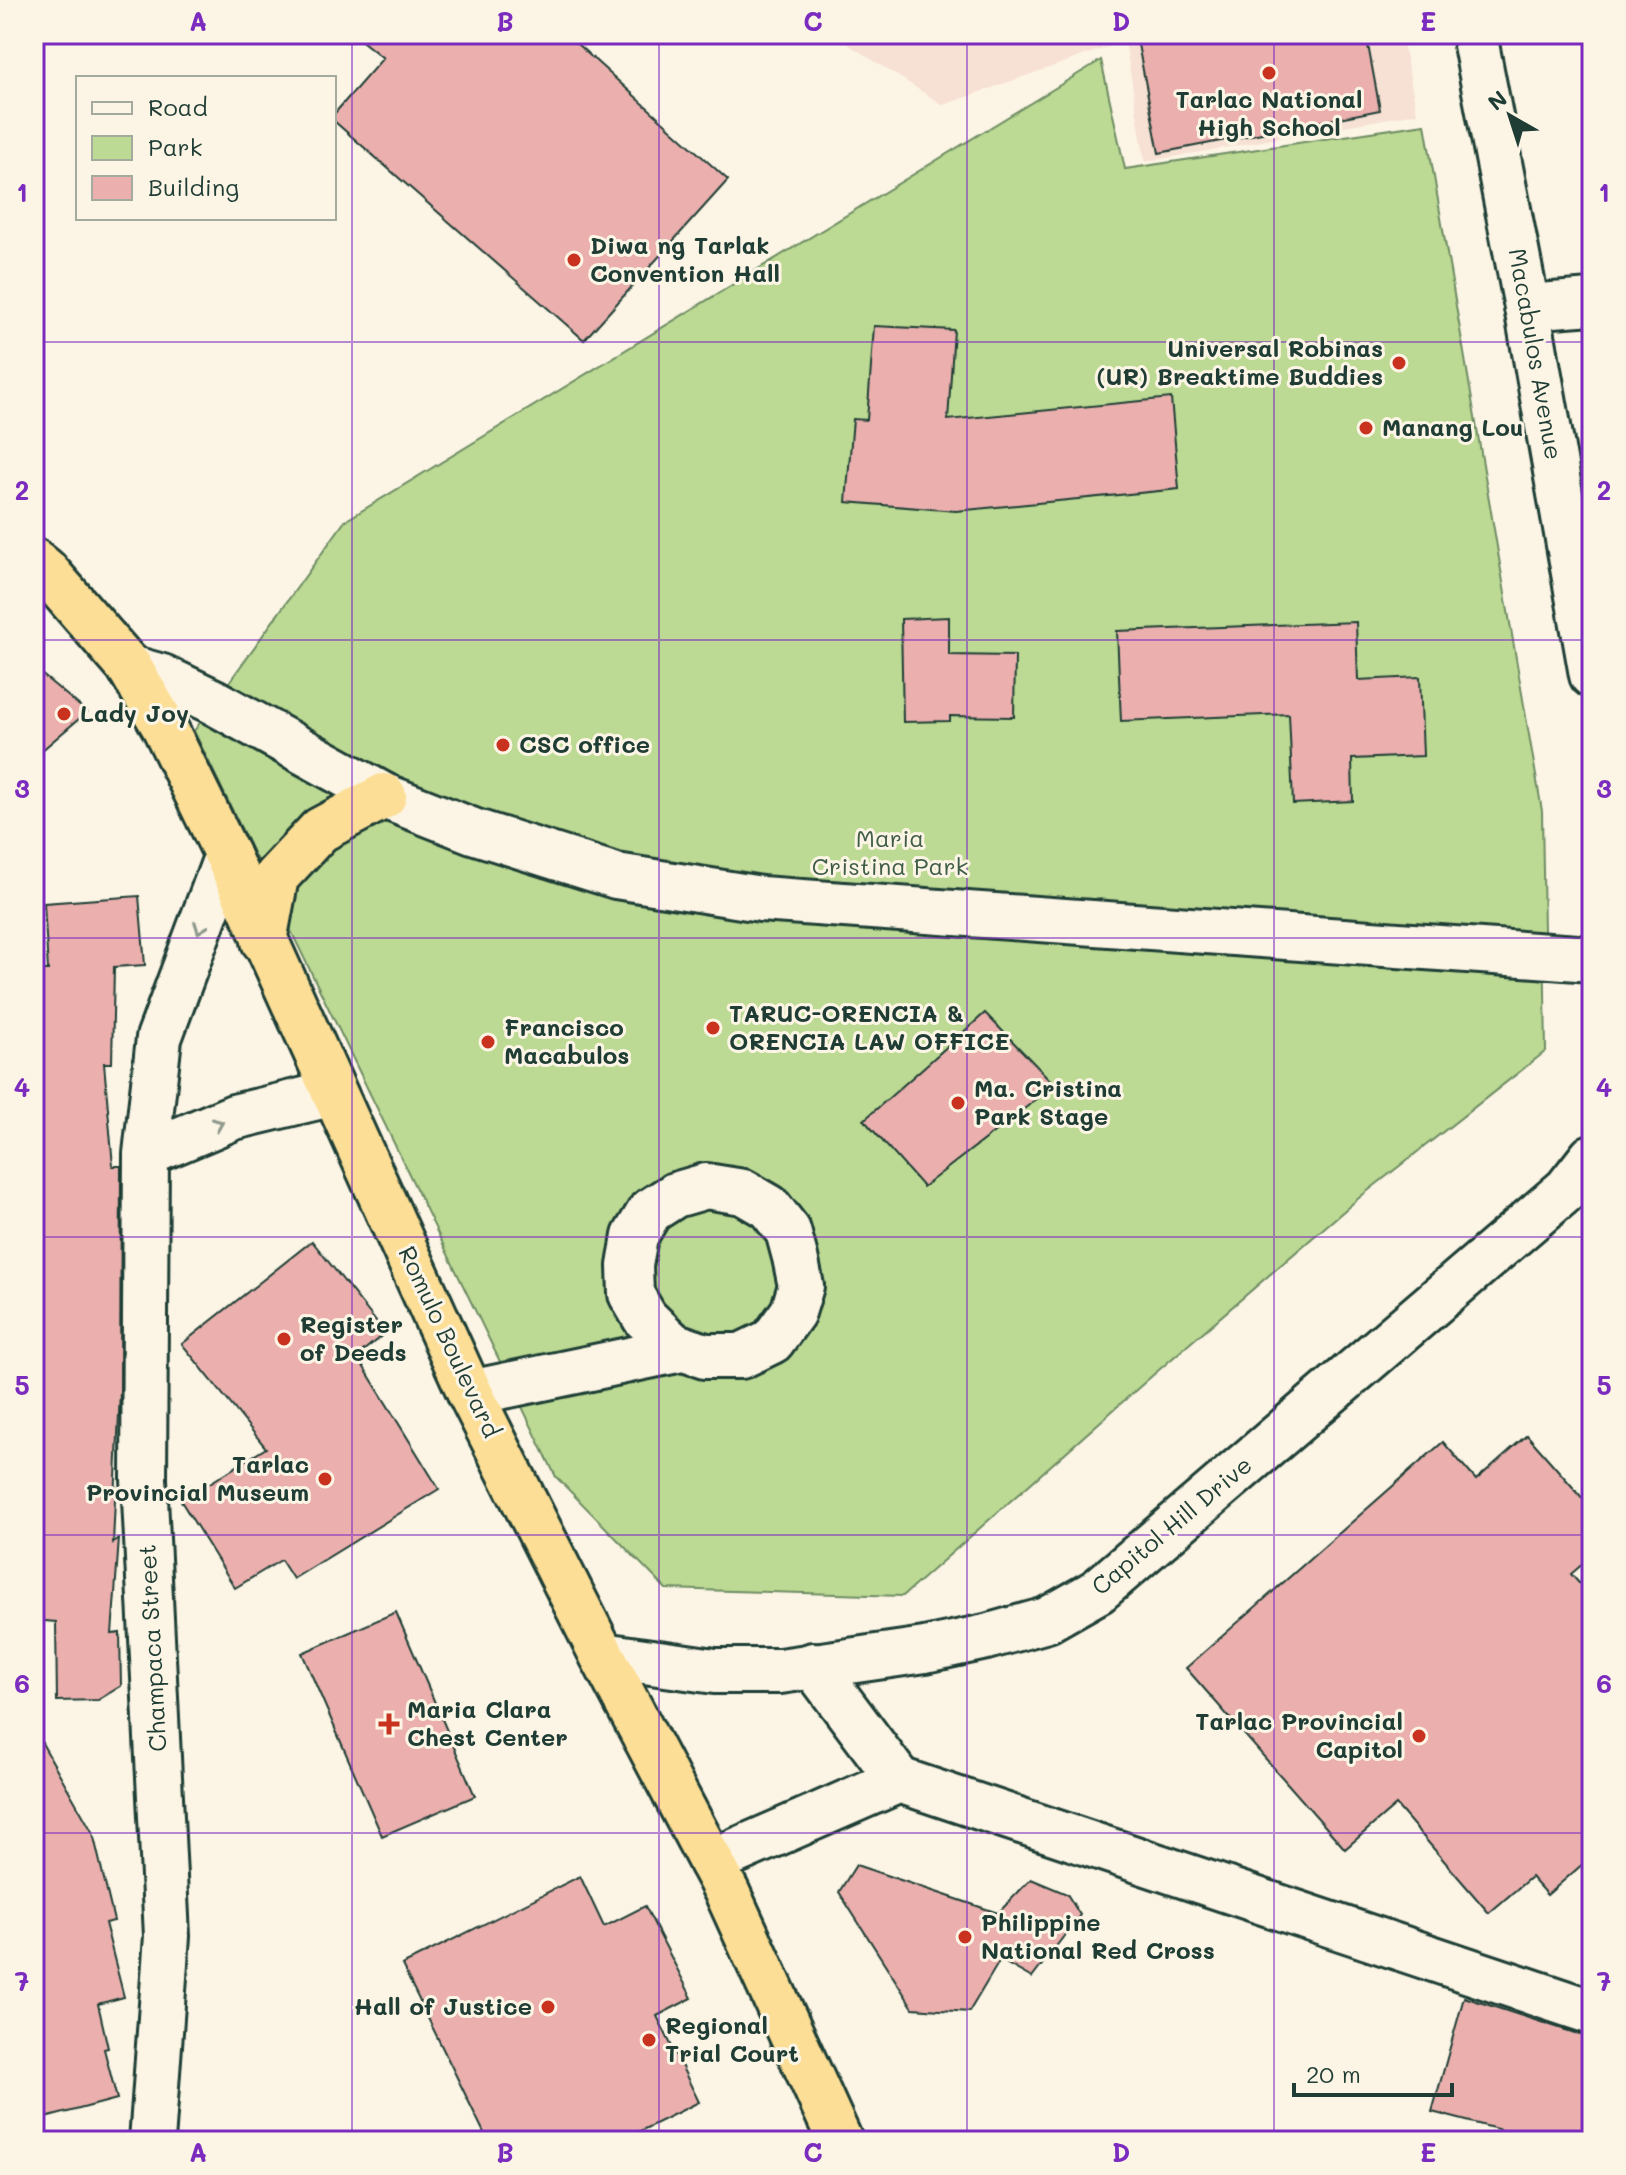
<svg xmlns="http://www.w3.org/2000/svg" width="1626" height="2175" font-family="Mali,sans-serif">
<rect width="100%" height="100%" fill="#fcf5e5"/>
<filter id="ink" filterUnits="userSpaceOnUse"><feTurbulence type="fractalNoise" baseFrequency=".0125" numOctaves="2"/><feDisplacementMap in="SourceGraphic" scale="16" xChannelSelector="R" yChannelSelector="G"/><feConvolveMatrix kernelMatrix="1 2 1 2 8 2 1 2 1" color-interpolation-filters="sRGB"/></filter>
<g filter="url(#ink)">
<path fill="#f7e0d4" d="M832 34H1401L1417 113 1145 162 1125 41 943 105Z"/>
<path fill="#bcda93" stroke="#6e8c64" stroke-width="2" d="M1101 60 1125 169 1425 124 1542 811 1546 1051 1360 1197 1153 1375 903 1596 666 1589 556 1477 194 731 345 521Z"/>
<path fill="#ebb0ae" stroke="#1f3d34" stroke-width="2" d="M353 34H566L728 180 584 340 334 121V114L383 58Z
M1136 34H1366L1380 110 1159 153Z
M874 326 954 330 948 420 1171 398 1179 489 956 511 846 502 853 419 867 420Z
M949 617V655L1015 656 1014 717 950 716V721L903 722 901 619Z
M1356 622 1358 680 1420 677 1423 756 1352 759 1353 801 1293 804 1289 714 1121 721 1117 631Z
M34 668 87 712 34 757Z
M139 896 145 965 114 967 112 1063H104L113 1166H121L120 1392 113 1543 119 1539 112 1634 120 1633 121 1686 98 1700 57 1701 56 1622 34 1620V970H48L44 903Z
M985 1013 1055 1085 923 1187 864 1120Z
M312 1241 385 1333 357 1356 439 1489 293 1579 281 1560 235 1588 181 1501 266 1448 182 1344Z
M1527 1435 1592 1509V1556L1571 1574 1592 1598V1856L1547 1895 1531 1877 1489 1913 1396 1805 1345 1849 1186 1668 1443 1442 1476 1480Z
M396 1612 475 1796 382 1836 302 1653Z
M34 1729 93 1833 114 1921 105 1923 124 1997 98 2004 108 2048 104 2049 117 2099 34 2121Z
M856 1865 998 1913 1031 1879 1067 1894 1080 1915 1032 1978 1000 1960 969 2012 913 2008 839 1892Z
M580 1876 604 1927 645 1906 692 1998 657 2016 699 2102 620 2141H488L402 1965Z
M1464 1997 1584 2036H1592V2141H1544L1432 2112Z"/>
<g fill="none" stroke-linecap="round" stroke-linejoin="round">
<g stroke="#1f3d34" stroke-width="50">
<path id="street" d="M1527 307 1592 302
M146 1154 234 1117 334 1093
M706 1186 743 1192 769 1207 788 1231 795 1257 801 1286 793 1312 772 1341 741 1356H705L673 1345 645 1318 631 1294 630 1266 635 1236 650 1211 675 1195Z
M470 1393 682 1349
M813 1665 899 1780
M711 1862 899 1780 1592 2012
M152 2141 167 1936 144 1479 146 1154 159 1038 227 855"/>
</g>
<g stroke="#1f3d34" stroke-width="50">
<path id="secondary" d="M1474 34 1527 307 1592 675
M130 668 162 677 212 701 384 796 473 831 616 876 761 899 1592 959
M602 1655 715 1671H780L925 1650 986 1637 1047 1620 1098 1591 1567 1189 1592 1157"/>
</g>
<g stroke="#1f3d34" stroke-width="50">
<path id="highway" d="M34 561 45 570 130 668 165 728 227 855 470 1393 602 1655 727 1892 840 2141
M264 941 276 877 320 830 384 796"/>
</g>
<use href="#street" stroke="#fcf5e5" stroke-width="44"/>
<use href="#secondary" stroke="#fcf5e5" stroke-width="44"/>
<use href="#highway" stroke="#fcde96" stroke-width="44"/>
</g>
<defs><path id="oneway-chevron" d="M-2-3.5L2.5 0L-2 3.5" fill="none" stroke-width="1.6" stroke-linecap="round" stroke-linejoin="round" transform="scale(2)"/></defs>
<g stroke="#8e998c">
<use href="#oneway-chevron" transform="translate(200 928) rotate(110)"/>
<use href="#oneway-chevron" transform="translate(218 1124) rotate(-23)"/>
</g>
</g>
<path fill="none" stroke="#7b2cbf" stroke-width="2" stroke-opacity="0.55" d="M352 34V2141M659 34V2141M967 34V2141M1274 34V2141M34 342H1592M34 640H1592M34 938H1592M34 1237H1592M34 1535H1592M34 1833H1592"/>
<g fill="#c8321e" stroke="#fcf5e5" stroke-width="3">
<circle cx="1269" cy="73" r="8"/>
<circle cx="574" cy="260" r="8"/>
<circle cx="1399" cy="363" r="8"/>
<circle cx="1366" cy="428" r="8"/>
<circle cx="64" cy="714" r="8"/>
<circle cx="503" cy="745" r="8"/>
<circle cx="713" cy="1028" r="8"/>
<circle cx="488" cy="1042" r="8"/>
<circle cx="958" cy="1103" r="8"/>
<circle cx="284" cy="1339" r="8"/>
<circle cx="325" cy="1479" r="8"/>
<path d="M385 1712h8v8h8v8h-8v8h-8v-8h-8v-8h8z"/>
<circle cx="1419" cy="1736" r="8"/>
<circle cx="965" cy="1937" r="8"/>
<circle cx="548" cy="2007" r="8"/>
<circle cx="649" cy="2040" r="8"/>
</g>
<g text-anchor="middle" stroke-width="6" stroke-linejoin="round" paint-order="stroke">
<g font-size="24" font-weight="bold" fill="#1f3d34" stroke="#fcf5e5" text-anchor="start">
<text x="1269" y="108" text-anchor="middle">Tarlac National<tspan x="1269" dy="28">High School</tspan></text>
<text x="590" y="254">Diwa ng Tarlak<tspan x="590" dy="28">Convention Hall</tspan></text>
<text x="1383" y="357" text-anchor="end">Universal Robinas<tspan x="1383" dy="28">(UR) Breaktime Buddies</tspan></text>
<text x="1382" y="436">Manang Lou</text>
<text x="80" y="722">Lady Joy</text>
<text x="519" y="753">CSC office</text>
<text x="729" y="1022">TARUC-ORENCIA &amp;<tspan x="729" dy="28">ORENCIA LAW OFFICE</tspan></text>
<text x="504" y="1036">Francisco<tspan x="504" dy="28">Macabulos</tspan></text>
<text x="974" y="1097">Ma. Cristina<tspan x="974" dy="28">Park Stage</tspan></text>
<text x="300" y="1333">Register<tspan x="300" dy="28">of Deeds</tspan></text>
<text x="309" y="1473" text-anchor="end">Tarlac<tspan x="309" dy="28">Provincial Museum</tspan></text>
<text x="407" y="1718">Maria Clara<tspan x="407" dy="28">Chest Center</tspan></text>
<text x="1403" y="1730" text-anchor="end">Tarlac Provincial<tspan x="1403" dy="28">Capitol</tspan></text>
<text x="981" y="1931">Philippine<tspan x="981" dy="28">National Red Cross</tspan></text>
<text x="532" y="2015" text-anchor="end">Hall of Justice</text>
<text x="665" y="2034">Regional<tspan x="665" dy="28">Trial Court</tspan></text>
</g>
<g font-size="24" fill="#1f3d34" stroke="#fcf5e5">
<text transform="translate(1535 354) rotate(80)" y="8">Macabulos Avenue</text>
<text transform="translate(449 1342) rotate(65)" y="8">Romulo Boulevard</text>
<text transform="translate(1172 1526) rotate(-40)" y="8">Capitol Hill Drive</text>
<text transform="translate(153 1648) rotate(-93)" y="8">Champaca Street</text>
</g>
<g font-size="24" fill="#3e5c47" stroke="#fcf5e5">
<text x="890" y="847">Maria<tspan x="890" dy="28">Cristina Park</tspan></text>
</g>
</g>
<rect width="1626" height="2175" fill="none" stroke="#fcf5e5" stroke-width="88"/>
<rect x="76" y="76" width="260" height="144" fill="#fcf5e5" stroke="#a4ab9e" stroke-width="2"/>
<rect x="92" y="102" width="40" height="12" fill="#fcf5e5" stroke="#a4ab9e" stroke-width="2"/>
<text x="148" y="116" font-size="24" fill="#1f3d34">Road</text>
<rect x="92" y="136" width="40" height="24" fill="#bcda93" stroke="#a4ab9e" stroke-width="2"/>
<text x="148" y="156" font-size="24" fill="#1f3d34">Park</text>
<rect x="92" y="176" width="40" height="24" fill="#ebb0ae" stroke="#a4ab9e" stroke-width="2"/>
<text x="148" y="196" font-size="24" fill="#1f3d34">Building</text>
<g transform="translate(1510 116) rotate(321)" stroke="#fcf5e5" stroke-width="6" paint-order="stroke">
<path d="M0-6L14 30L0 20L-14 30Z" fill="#1f3d34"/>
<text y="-12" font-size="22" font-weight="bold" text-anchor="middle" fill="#1f3d34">N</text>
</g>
<path d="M1294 2083v12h158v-12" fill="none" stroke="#1f3d34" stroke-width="4"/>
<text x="1306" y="2083" font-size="24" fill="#1f3d34" stroke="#fcf5e5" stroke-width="6" paint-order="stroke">20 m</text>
<rect x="44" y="44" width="1538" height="2087" fill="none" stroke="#7b2cbf" stroke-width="3"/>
<g font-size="26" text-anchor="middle" font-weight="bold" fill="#7b2cbf">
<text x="198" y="31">A</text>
<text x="505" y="31">B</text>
<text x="813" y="31">C</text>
<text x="1121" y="31">D</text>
<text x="1428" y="31">E</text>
<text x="22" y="202">1</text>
<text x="1604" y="202">1</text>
<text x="22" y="500">2</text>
<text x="1604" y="500">2</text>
<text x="22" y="798">3</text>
<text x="1604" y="798">3</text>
<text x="22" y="1097">4</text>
<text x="1604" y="1097">4</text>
<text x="22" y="1395">5</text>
<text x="1604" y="1395">5</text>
<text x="22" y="1693">6</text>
<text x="1604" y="1693">6</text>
<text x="22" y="1991">7</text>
<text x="1604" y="1991">7</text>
<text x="198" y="2162">A</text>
<text x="505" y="2162">B</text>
<text x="813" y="2162">C</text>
<text x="1121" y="2162">D</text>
<text x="1428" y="2162">E</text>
</g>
</svg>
